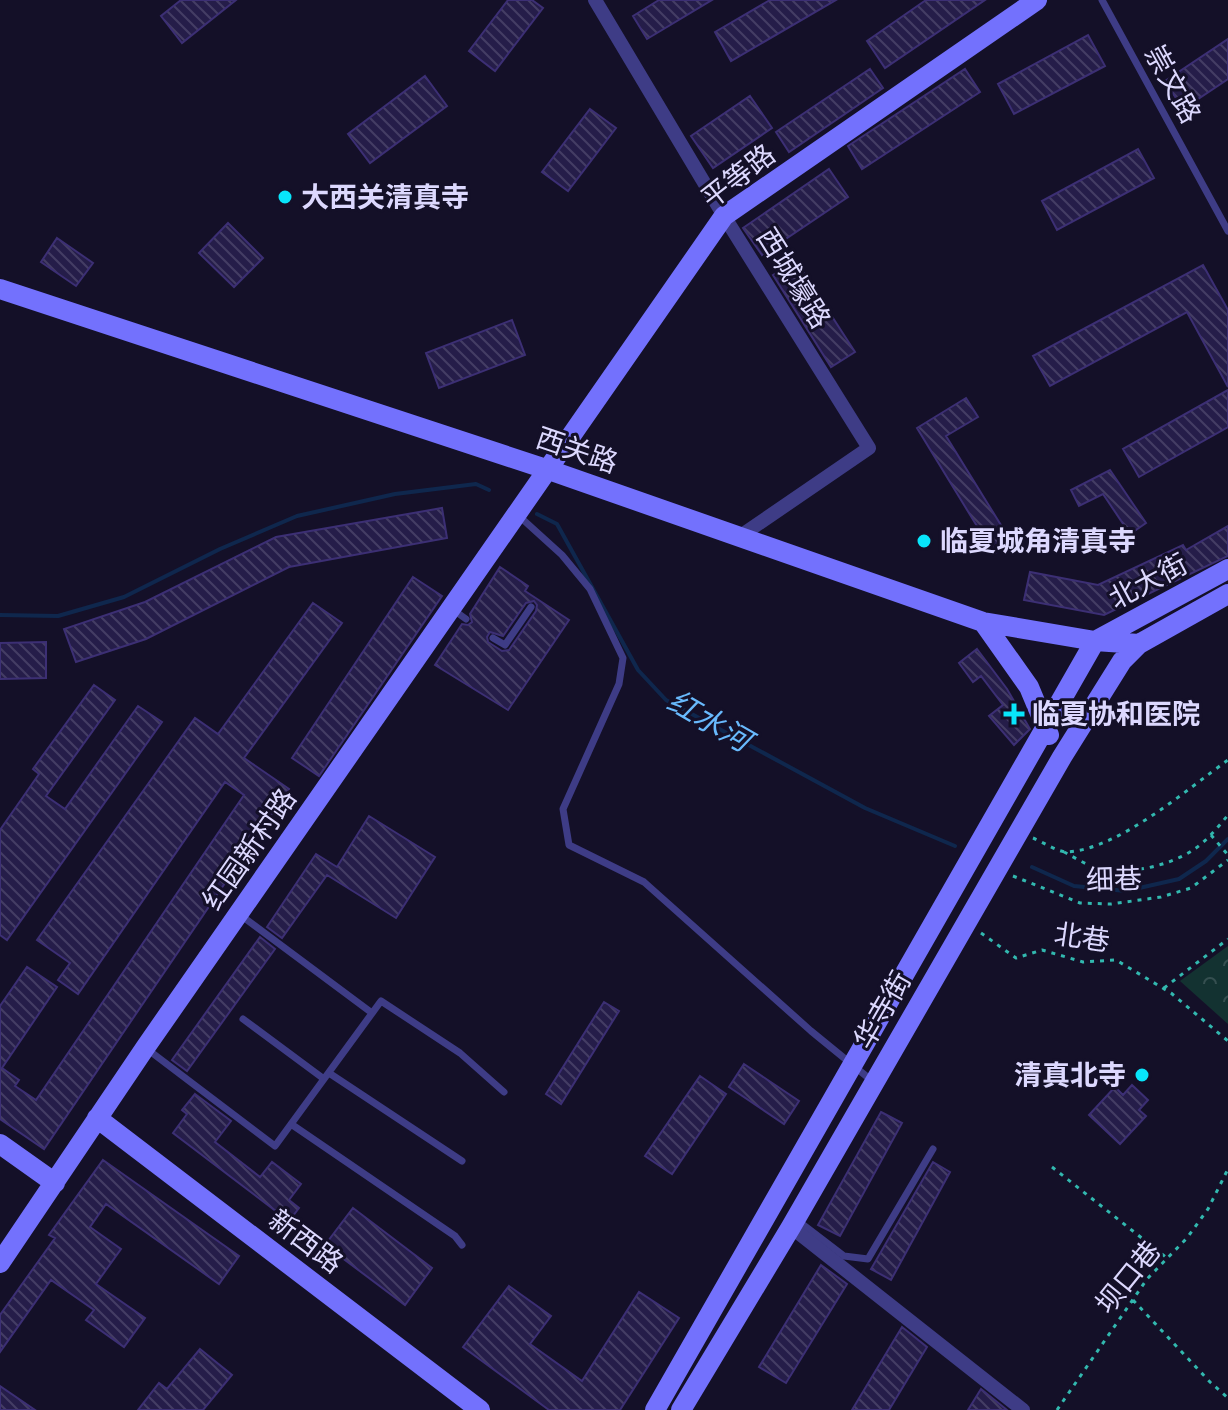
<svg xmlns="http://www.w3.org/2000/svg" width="1228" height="1410" font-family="Poppins,'Noto Sans SC',sans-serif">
<defs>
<pattern id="forest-crowns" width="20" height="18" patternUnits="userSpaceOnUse" patternTransform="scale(2)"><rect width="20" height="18" fill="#133231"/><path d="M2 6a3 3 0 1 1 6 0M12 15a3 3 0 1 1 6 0" fill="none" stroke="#354f50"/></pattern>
<pattern id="building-back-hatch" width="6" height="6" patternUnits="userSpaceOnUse" patternTransform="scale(2)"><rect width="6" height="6" fill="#251d49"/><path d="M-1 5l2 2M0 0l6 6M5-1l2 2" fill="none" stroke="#443d64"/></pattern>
</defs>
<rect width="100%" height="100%" fill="#141028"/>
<path fill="url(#forest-crowns)" d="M1228 946V1024L1180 981Z"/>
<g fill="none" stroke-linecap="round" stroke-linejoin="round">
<path stroke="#0f274d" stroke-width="4" d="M537 514 557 524 638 670 666 700 865 808 955 846
M0 615 58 616 124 597 220 549 297 516 395 494 476 484 489 490
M1032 867 1074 886 1126 891 1179 879 1206 861 1228 839"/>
</g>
<path fill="url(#building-back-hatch)" stroke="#3c2f74" stroke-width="2" fill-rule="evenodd" d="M181 0H236L182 43 161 16Z
M508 0H532L543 8 495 71 469 51Z
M659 0H712L647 39 633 16Z
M770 0H836L731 61 715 32Z
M926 0H985L885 68 867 41Z
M1088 35 1105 66 1014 114 998 84Z
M1228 39V79L1183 109 1165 81Z
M870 69 883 88 789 152 776 132Z
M965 69 980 92 862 169 848 146Z
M425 76 447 106 370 163 348 134Z
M750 96 772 128 713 168 691 136Z
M590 109 616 128 568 191 542 172Z
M1138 149 1154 178 1057 230 1042 201Z
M829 169 848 197 762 255 743 228Z
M228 223 263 258 234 287 199 253Z
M57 238 93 263 76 286 41 262Z
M796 261 855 352 831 367 773 275Z
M1203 265 1228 310V387L1187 312 1050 386 1033 356Z
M512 320 525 355 439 388 426 353Z
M1228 390V427L1139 477 1123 449Z
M966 398 978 417 946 436 1012 543 994 554 917 428Z
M1110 470 1146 523 1130 534 1103 494 1079 506 1071 490Z
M442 508 447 538 289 567 146 639 76 662 64 629 145 602 276 537Z
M1228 526V556L1104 615 1024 600 1030 572 1098 585 1183 545 1186 550Z
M500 567 528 586 525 591 569 620 508 710 435 665 462 624 468 625 472 622 470 614ZM534 601 537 605 536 611 509 650 502 651 488 642 487 637 490 632 503 636 526 603Z
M413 577 442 596 319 776 292 758Z
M313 603 342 623 244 758 289 789 44 1149 0 1119V1006L27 967 57 987 2 1068 19 1080 15 1086 36 1100 244 795 225 782 78 994 58 980 70 963 37 940 195 718 218 734Z
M46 642V678L0 679V643Z
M977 649 1007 689 1030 729 1014 745 989 716 1003 705 981 676 973 682 959 663Z
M94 685 115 700 46 796 65 809 138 706 162 722 7 940 0 935V830L39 774 33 769Z
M369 816 435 857 396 918 327 875 282 938 267 927 316 854 337 867Z
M260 937 275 949 187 1071 172 1060Z
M604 1002 619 1011 561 1104 546 1094Z
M744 1064 799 1101 784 1124 729 1087Z
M700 1076 726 1094 672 1174 645 1156Z
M1132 1085 1148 1100 1139 1110 1146 1116 1120 1144 1089 1115 1115 1087 1123 1095Z
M195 1094 231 1121 215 1142 260 1177 272 1162 301 1184 289 1200 299 1208 289 1221 173 1133 187 1114 182 1110Z
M881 1112 902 1123 840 1236 818 1225Z
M103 1160 239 1256 219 1284 106 1204 90 1227 121 1249 96 1284 145 1318 124 1347 86 1320 94 1310 51 1280 0 1352V1315L55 1238 49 1235Z
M933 1162 950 1172 891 1280 871 1269Z
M353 1208 432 1268 405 1305 325 1245Z
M821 1265 847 1284 786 1383 759 1367Z
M509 1286 551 1316 530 1344 582 1381 639 1292 679 1318 620 1410H549L463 1347Z
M902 1327 927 1347 889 1410H852Z
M200 1349 232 1375 203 1410H138L159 1383 167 1389Z
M0 1386 35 1410H0Z
M981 1389 1007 1410H968Z"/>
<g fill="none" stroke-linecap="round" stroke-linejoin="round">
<path stroke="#32b8af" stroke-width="3" stroke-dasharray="4 6" stroke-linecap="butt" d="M1211 835 1228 855
M1033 838C1043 842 1057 852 1067 852 1119 849 1186 790 1228 760
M1064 852C1074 857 1086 865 1097 868 1126 876 1169 866 1193 850 1207 841 1218 827 1228 815
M1013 876 1080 903 1111 904 1161 897 1191 888 1228 860
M981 933 1016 958 1042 950 1083 962 1116 960 1171 993 1228 1041
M1164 988 1228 939
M1052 1167 1167 1258
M1133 1300 1210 1382 1228 1398
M1057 1410 1147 1279 1187 1238 1208 1209 1228 1169"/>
<path stroke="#3e3c86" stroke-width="7" d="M1102 0 1228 231
M519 516 562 555 590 589 623 658 619 684 563 809 569 845 644 882 811 1031 871 1080
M452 609 466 619
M493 638 505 645 531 607
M239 914 372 1013
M243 1019 324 1079
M147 1049 275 1146 381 1001 460 1053 504 1092
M329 1073 462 1161
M291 1124 455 1236 462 1245
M797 1220 844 1256 868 1259 933 1149"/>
<path stroke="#3e3c86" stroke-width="14" d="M595 0 724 216 869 448 739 537
M791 1227 1023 1410"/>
<path stroke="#7371fd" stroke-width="20" d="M0 289 546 469 983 622 1095 641 1139 644
M983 622 1029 687 1049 735
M97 1118 480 1410
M0 1144 55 1183
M0 1263 145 1048 724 216 1037 0
M655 1410 1095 641 1228 569
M681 1410 791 1227 1062 757 1122 661 1139 644 1228 594"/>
</g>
<g fill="#08e5fb" stroke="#141028" stroke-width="3">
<circle cx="285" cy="197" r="8"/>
<circle cx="924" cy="541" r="8"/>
<path d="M1010 702h8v8h8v8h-8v8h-8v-8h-8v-8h8z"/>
<circle cx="1142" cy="1075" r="8"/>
</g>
<g text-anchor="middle" stroke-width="6" stroke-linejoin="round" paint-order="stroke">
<g font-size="28" fill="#dcd8fe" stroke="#141028">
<text transform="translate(1173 84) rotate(61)" y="10">崇文路</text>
<text transform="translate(738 176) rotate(-38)" y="10">平等路</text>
<text transform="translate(794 278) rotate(58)" y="10">西城壕路</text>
<text transform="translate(577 450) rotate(19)" y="10">西关路</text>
<text transform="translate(1148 581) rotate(-28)" y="10">北大街</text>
<text transform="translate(249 849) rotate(-55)" y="10">红园新村路</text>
<text transform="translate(1114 879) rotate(-2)" y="10">细巷</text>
<text transform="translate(1082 937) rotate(8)" y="10">北巷</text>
<text transform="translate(882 1010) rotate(-60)" y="10">华寺街</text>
<text transform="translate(306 1241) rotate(37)" y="10">新西路</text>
<text transform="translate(1128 1277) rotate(-51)" y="10">坝口巷</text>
</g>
<g font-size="28" font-weight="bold" fill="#dcd8fe" stroke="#141028" text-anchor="start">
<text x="301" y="207">大西关清真寺</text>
<text x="940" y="551">临夏城角清真寺</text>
<text x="1032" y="724">临夏协和医院</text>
<text x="1126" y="1085" text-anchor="end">清真北寺</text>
</g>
<g font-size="30" font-style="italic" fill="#68b9fc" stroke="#141028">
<text transform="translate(709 721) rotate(30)" y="10">红水河</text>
</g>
</g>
</svg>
